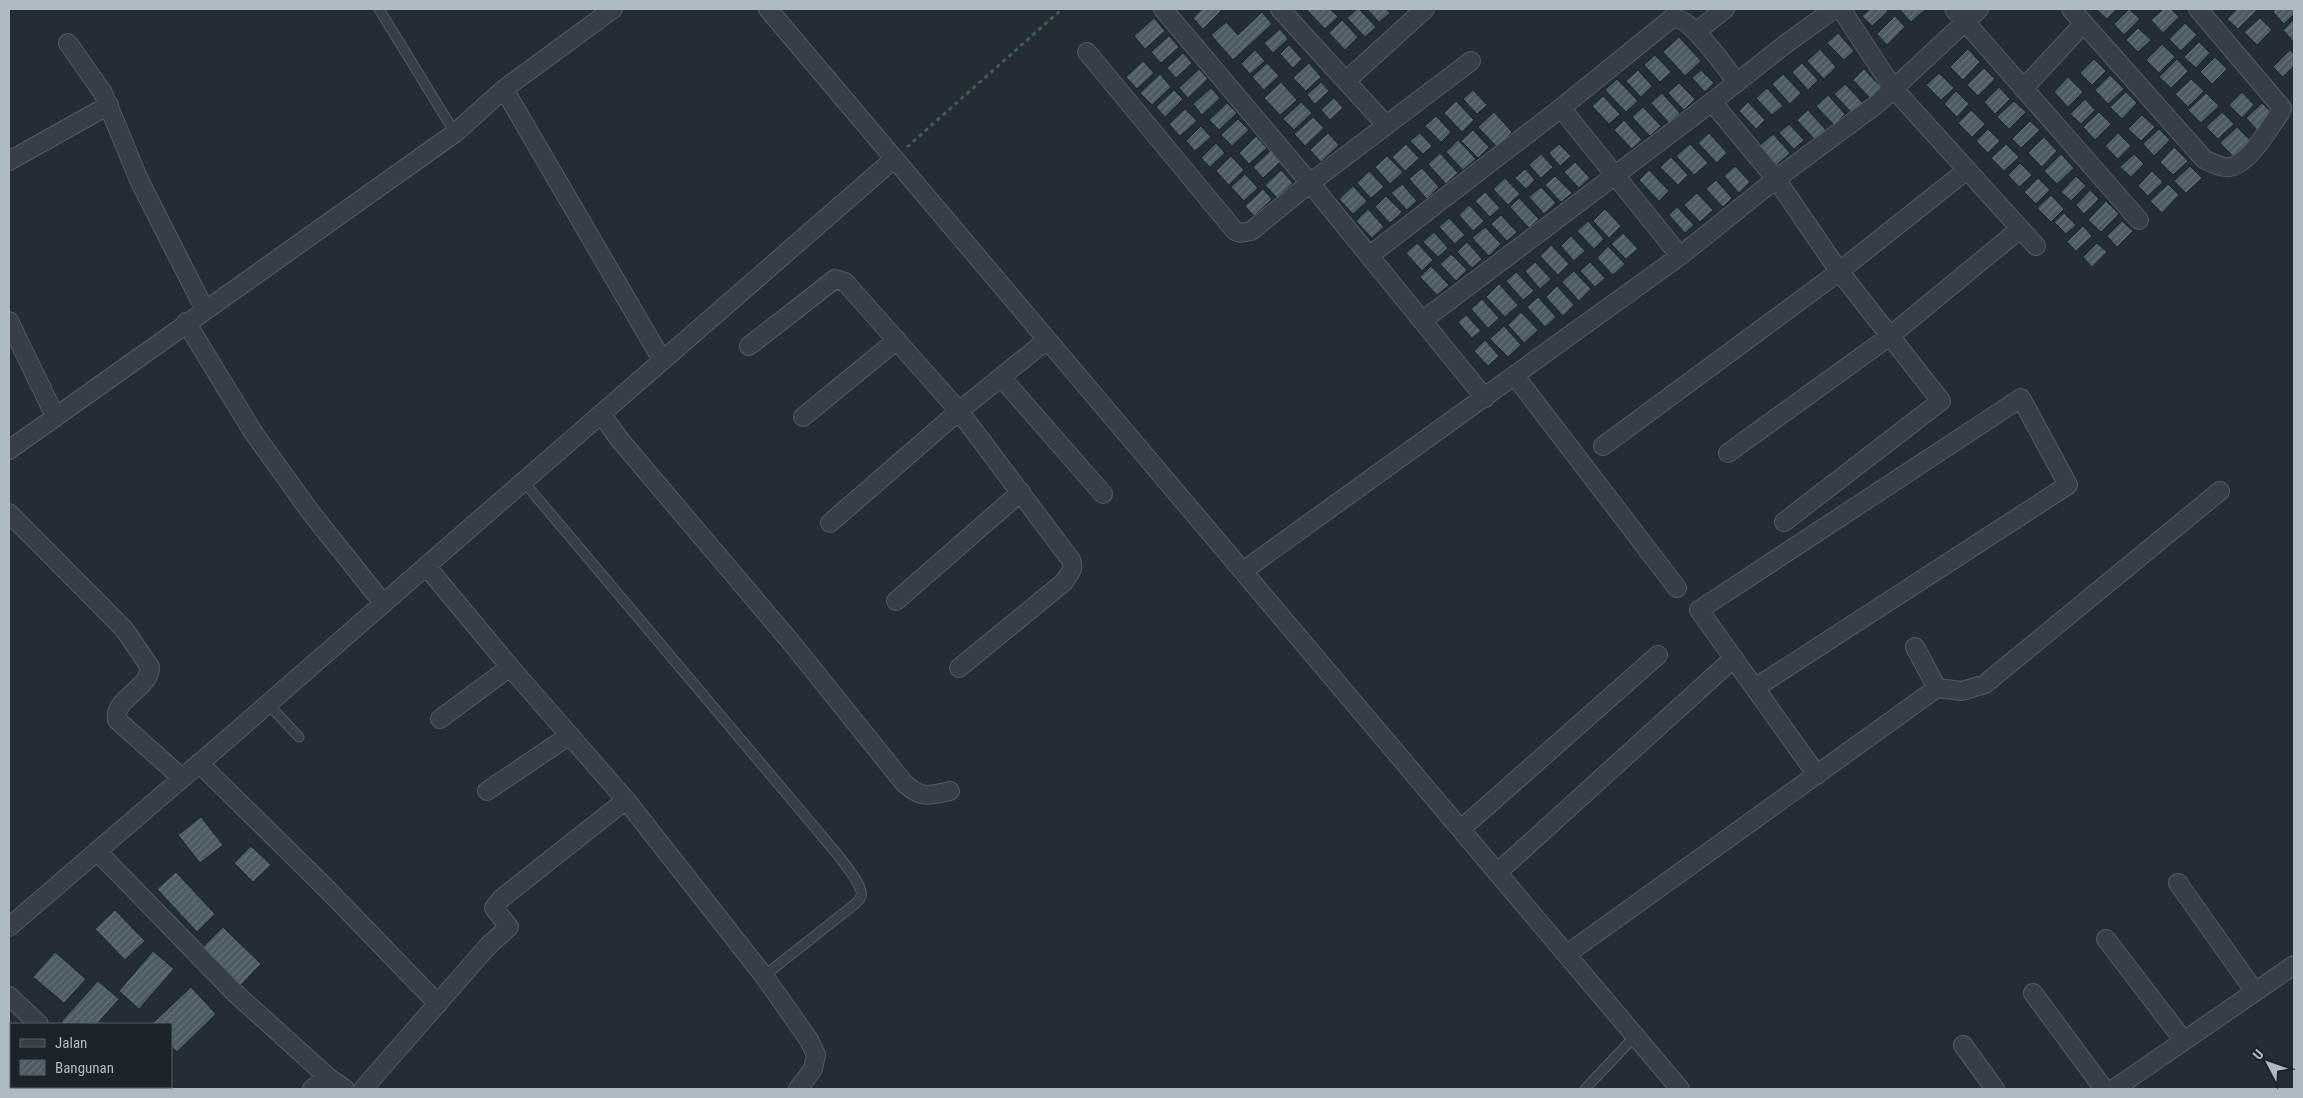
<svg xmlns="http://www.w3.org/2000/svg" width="2303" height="1098" font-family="'Roboto Condensed',sans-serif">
<defs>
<pattern id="building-hatch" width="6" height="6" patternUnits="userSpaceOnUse" patternTransform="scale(1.25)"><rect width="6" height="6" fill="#4d5b63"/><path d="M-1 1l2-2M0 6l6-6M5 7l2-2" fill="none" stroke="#647178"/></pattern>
</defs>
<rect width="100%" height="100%" fill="#222e34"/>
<path fill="url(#building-hatch)" stroke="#1c262b" d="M1202 9H1219L1221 11 1203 29 1193 18Z
M1306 9H1330L1338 17 1325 29Z
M1357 9H1359L1376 27 1365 37 1347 18Z
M1367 9H1386L1390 13 1379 22Z
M1870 9H1885L1888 11 1872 26 1862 16Z
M1902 9H1926L1911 22 1901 11Z
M2096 9H2117L2107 19Z
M2129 9 2140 19 2124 35 2114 24Z
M2163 9H2171L2179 17 2163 33 2151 20Z
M2237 9 2257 10 2238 29 2227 19Z
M2276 9H2294V14L2284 24 2273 12Z
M1262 12 1272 24 1233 60 1211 35 1226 22 1238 35Z
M1895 16 1905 27 1887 45 1877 34Z
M1154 18 1165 31 1145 49 1134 36Z
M2260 18 2272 30 2257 45 2244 32Z
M2294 19V42L2283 30Z
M1342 20 1358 37 1345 50 1329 33Z
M2185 23 2197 35 2181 51 2169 39Z
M2138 28 2151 40 2138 52 2126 40Z
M1280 29 1288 39 1273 53 1264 43Z
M1838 33 1854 51 1844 60 1827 43Z
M1169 36 1179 47 1161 63 1151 52Z
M1679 37 1701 61 1685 76 1663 52Z
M2199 42 2210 53 2196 68 2184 57Z
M2162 44 2175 57 2159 73 2146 60Z
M1289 45 1302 59 1293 68 1280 54Z
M1820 49 1836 67 1824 79 1807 61Z
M1968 49 1980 62 1963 80 1950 67Z
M1255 50 1265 61 1250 74 1241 64Z
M2290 50 2294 54V66L2283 77 2273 67Z
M1183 53 1192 63 1176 78 1167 68Z
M1655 55 1671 72 1660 82 1644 65Z
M2215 57 2227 69 2212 84 2200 72Z
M2094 59 2106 71 2092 85 2080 73Z
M2177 59 2188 71 2171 88 2159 77Z
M1143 61 1154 73 1137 89 1126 77Z
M1267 63 1279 76 1264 90 1252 77Z
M1309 63 1321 77 1306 91 1293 78Z
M1802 63 1818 80 1808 90 1792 72Z
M1984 68 1995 79 1978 96 1967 85Z
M1199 69 1208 79 1188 98 1179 88Z
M1864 69 1881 87 1870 98 1853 80Z
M1638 70 1652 86 1641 97 1626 81Z
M1701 70 1714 83 1705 92 1692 78Z
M1939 73 1954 88 1941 100 1926 85Z
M1160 74 1171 87 1152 105 1140 93Z
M1783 74 1801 93 1790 104 1772 84Z
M2110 75 2124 89 2108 104 2095 90Z
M2068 77 2083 92 2068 107 2054 92Z
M1617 79 1638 101 1626 112 1605 90Z
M2191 79 2204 91 2188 107 2175 94Z
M1281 82 1297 100 1280 115 1264 98Z
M1321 82 1329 91 1315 104 1307 95Z
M1679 83 1695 99 1684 110 1668 93Z
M1845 84 1863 103 1852 113 1834 94Z
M1999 87 2010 99 1995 114 1984 102Z
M1211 88 1220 98 1202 115 1193 104Z
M1767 88 1783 106 1772 115 1756 98Z
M1174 90 1183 99 1165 117 1156 107Z
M1473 90 1487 105 1477 114 1463 99Z
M1956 91 1969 104 1957 117 1944 104Z
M2126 92 2137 103 2122 119 2110 107Z
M2242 92 2254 105 2242 118 2229 105Z
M1662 93 1680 113 1669 123 1651 103Z
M2206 93 2219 106 2201 123 2188 110Z
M1828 95 1845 114 1834 125 1816 106Z
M1603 96 1620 114 1609 124 1592 106Z
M1334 98 1343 108 1330 120 1321 110Z
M2085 99 2095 110 2081 124 2070 114Z
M1456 101 1474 120 1462 132 1444 113Z
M2014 101 2026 112 2009 129 1997 117Z
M1301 102 1312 113 1294 130 1283 119Z
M1748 102 1765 120 1756 129 1739 111Z
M1227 103 1237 113 1219 130 1209 120Z
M2262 103 2275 116 2259 132 2246 118Z
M1643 107 1661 126 1650 136 1632 117Z
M1185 109 1197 121 1180 136 1169 124Z
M1808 110 1826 130 1815 140 1797 120Z
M1971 110 1985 124 1972 137 1958 123Z
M1494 112 1512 132 1497 147 1478 127Z
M2099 112 2111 124 2095 140 2083 127Z
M2222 112 2234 124 2218 139 2206 127Z
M2142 115 2155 127 2141 141 2128 129Z
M1436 116 1451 132 1441 142 1425 126Z
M1313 117 1324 128 1305 146 1294 134Z
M1238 119 1249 130 1232 146 1221 135Z
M1624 120 1642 140 1632 149 1614 130Z
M2030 121 2040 130 2021 148 2012 139Z
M1789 124 1804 140 1794 149 1779 133Z
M1201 126 1211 137 1195 151 1186 141Z
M2237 127 2252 142 2235 158 2220 143Z
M1988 129 2000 141 1988 153 1976 141Z
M2159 129 2170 140 2154 156 2143 144Z
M1473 130 1489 147 1478 158 1461 141Z
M1328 133 1339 145 1321 162 1310 150Z
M1420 133 1432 146 1423 154 1410 141Z
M1709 133 1727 153 1717 163 1698 143Z
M2118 133 2131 146 2118 159 2105 146Z
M1773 134 1790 153 1777 165 1759 146Z
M1256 136 1267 148 1249 164 1239 153Z
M2044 137 2057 151 2042 167 2028 153Z
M1458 140 1476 159 1463 170 1446 152Z
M1216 143 1225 153 1210 167 1201 158Z
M1406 144 1419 158 1405 171 1392 157Z
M1559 144 1571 156 1560 166 1549 153Z
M1690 144 1708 163 1694 175 1676 156Z
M2006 144 2019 157 2004 171 1991 158Z
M2174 147 2188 161 2173 175 2160 162Z
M1271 150 1281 161 1263 178 1253 167Z
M1440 153 1458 173 1446 184 1428 164Z
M1541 154 1553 167 1541 178 1529 165Z
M2061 154 2074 168 2057 184 2044 171Z
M2134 154 2144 164 2131 177 2120 167Z
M1231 156 1244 170 1229 185 1216 171Z
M1387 156 1403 172 1390 184 1375 167Z
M1671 157 1688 175 1678 185 1660 167Z
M1575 162 1590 178 1579 188 1564 172Z
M2020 163 2032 175 2019 187 2008 175Z
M1735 166 1750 182 1739 193 1724 176Z
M2190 166 2202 178 2186 193 2174 181Z
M1422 168 1439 187 1427 199 1409 179Z
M1525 169 1535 180 1526 189 1515 178Z
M1281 170 1293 183 1277 198 1265 185Z
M1649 170 1669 191 1659 201 1639 180Z
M1369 171 1384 187 1371 198 1357 183Z
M2152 171 2163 182 2148 196 2138 186Z
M1245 174 1258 188 1244 201 1231 187Z
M1555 176 1572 193 1561 202 1545 185Z
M2076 176 2086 186 2071 201 2061 192Z
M1505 178 1520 194 1508 205 1493 189Z
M2038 178 2050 190 2036 204 2024 192Z
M1716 180 1732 198 1723 207 1706 189Z
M1402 184 1417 201 1407 210 1391 193Z
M2168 184 2179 195 2162 213 2150 201Z
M1353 186 1367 201 1353 214 1339 199Z
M1541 187 1556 203 1544 214 1529 197Z
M1263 189 1272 199 1254 216 1245 206Z
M2090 190 2099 199 2084 214 2076 205Z
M1485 192 1500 208 1490 217 1475 201Z
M1697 193 1713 210 1700 222 1684 205Z
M2051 195 2064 209 2051 222 2037 208Z
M1386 196 1402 212 1390 223 1375 207Z
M1519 198 1539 219 1529 228 1510 207Z
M2106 201 2119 214 2101 232 2088 220Z
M1469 205 1484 221 1473 231 1459 215Z
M1677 207 1694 225 1685 233 1669 215Z
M1368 209 1384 227 1372 238 1356 221Z
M1605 209 1621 226 1609 238 1593 221Z
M2064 213 2076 225 2066 234 2054 222Z
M1501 215 1517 232 1507 241 1491 224Z
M1449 218 1465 235 1455 244 1439 227Z
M1588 221 1604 239 1594 249 1577 231Z
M2122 221 2133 231 2117 247 2107 236Z
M2083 226 2092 236 2076 251 2067 242Z
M1485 227 1501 244 1489 256 1472 238Z
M1434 232 1448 248 1438 257 1423 242Z
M1623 233 1638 249 1626 259 1611 244Z
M1571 236 1585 251 1574 261 1561 246Z
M1467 242 1482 259 1472 268 1457 252Z
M1417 243 1433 260 1422 271 1406 253Z
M2097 243 2107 252 2092 267 2083 257Z
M1551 245 1569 264 1558 275 1540 256Z
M1608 246 1625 264 1613 275 1597 258Z
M1451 254 1467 270 1456 281 1440 264Z
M1535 262 1551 279 1540 289 1525 271Z
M1590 262 1605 278 1595 287 1580 271Z
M1431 266 1449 285 1437 295 1420 277Z
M1574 271 1591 289 1579 301 1562 282Z
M1516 272 1534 291 1523 300 1506 281Z
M1499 284 1518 305 1505 317 1486 297Z
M1557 286 1574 305 1563 316 1546 297Z
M1538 297 1556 317 1545 327 1527 307Z
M1482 299 1499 318 1488 328 1471 309Z
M1521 312 1538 330 1524 343 1508 325Z
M1466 315 1481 331 1472 338 1458 322Z
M1504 326 1521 345 1508 357 1490 339Z
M1485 340 1499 356 1488 366 1474 351Z
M201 817 223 845 200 863 178 835Z
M251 846 271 865 253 882 234 863Z
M176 872 215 914 197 932 157 889Z
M115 910 145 941 125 960 95 929Z
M223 927 261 964 240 986 201 949Z
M153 951 174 969 139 1009 119 991Z
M55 952 86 979 64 1003 33 977Z
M98 981 119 999 97 1024H64L61 1022Z
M191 987 216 1014 177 1052 171 1046V1024H152Z"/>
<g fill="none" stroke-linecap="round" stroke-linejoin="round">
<g stroke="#525d63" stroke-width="11">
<path id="service" d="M379 9 455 133
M523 481 817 830C828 844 857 875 861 891 863 896 859 900 855 904L764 976
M268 704 299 737
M1585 1089 1635 1036"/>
</g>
<g stroke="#525d63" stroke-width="20">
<path id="minor" d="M768 9 1680 1089
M1163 9 1310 183 1485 398
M1280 9 1386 125
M1841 9 1893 88 2036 246
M1954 9 2139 220
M2071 9 2204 159C2212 163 2221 168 2230 167 2250 163 2269 128 2280 113L2282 108 2198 9
M1696 32 1725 9
M68 43 103 93 140 182 205 310
M1087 52 1235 231 1240 233 1251 231 1310 183 1471 61
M1347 80 1425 9
M504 89 662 360
M2023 89 2083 24
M1561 108 1680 256
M9 161 109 105
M1369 256 1561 108 1672 18C1690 15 1725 68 1737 82
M9 321 55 416
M1422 321 1712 102
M186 322 253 432 312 514 383 603
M749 346 835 279 845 282 959 411 1071 560C1075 569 1069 574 1064 582L959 668
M1515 376 1677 588
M1001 377 1103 494
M601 414 620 440 790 641 904 783C922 799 928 796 950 791
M803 417 897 340
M1603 446 1832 277 1967 170
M9 450 455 133 504 89 613 9
M1728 453 1890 336 2020 229
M9 513 124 629 150 667C150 689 113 698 117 720L182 778
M1784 522 1941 401 1839 271 1776 179 1712 102 1783 46 1834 9
M830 523 959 411 1047 340
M426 566 510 667 626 800 764 976 809 1040 816 1055 813 1069 798 1089
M1243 571 1680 256 1776 179 1877 104 1979 9
M896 601 1021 492
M1915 647 1937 688
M1755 688 2068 485 2021 398 1699 610 1817 775
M440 719 510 667
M199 763 326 888 438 1004
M487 791 570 735
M1461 829 1658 655
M97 851 235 993 328 1077
M1498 872 1734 658
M2178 883 2255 992
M9 927 223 743 894 159
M2106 939 2184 1041
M1567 954 1937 688 1962 691 1985 684 2220 491
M2033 993 2104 1089
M9 996 39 1024
M1963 1045 1995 1089
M106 1087 109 1089
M312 1089 328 1077 345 1089
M363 1089 488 946 509 927 494 908 502 898 626 800
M2114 1089 2294 965"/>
</g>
<path stroke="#485957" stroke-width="3" stroke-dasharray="4 4" stroke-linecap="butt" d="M907 147 1062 9"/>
<use href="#service" stroke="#353f45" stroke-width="9"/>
<use href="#minor" stroke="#353f45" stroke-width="18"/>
</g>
<rect width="2303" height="1098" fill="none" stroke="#afbbc2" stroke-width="20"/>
<rect x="10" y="1023" width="162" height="65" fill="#1a2429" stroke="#566066"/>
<rect x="20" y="1039" width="25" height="8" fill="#353f45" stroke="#566066"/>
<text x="55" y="1048" font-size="15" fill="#afbbc2">Jalan</text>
<rect x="20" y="1060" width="25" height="15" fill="url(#building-hatch)" stroke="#566066"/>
<text x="55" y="1073" font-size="15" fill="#afbbc2">Bangunan</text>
<g transform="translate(2268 1063) rotate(311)" stroke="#1a2429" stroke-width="4" paint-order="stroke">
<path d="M0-4L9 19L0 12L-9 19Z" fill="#afbbc2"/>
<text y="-8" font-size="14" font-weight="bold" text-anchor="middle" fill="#afbbc2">U</text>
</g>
</svg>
